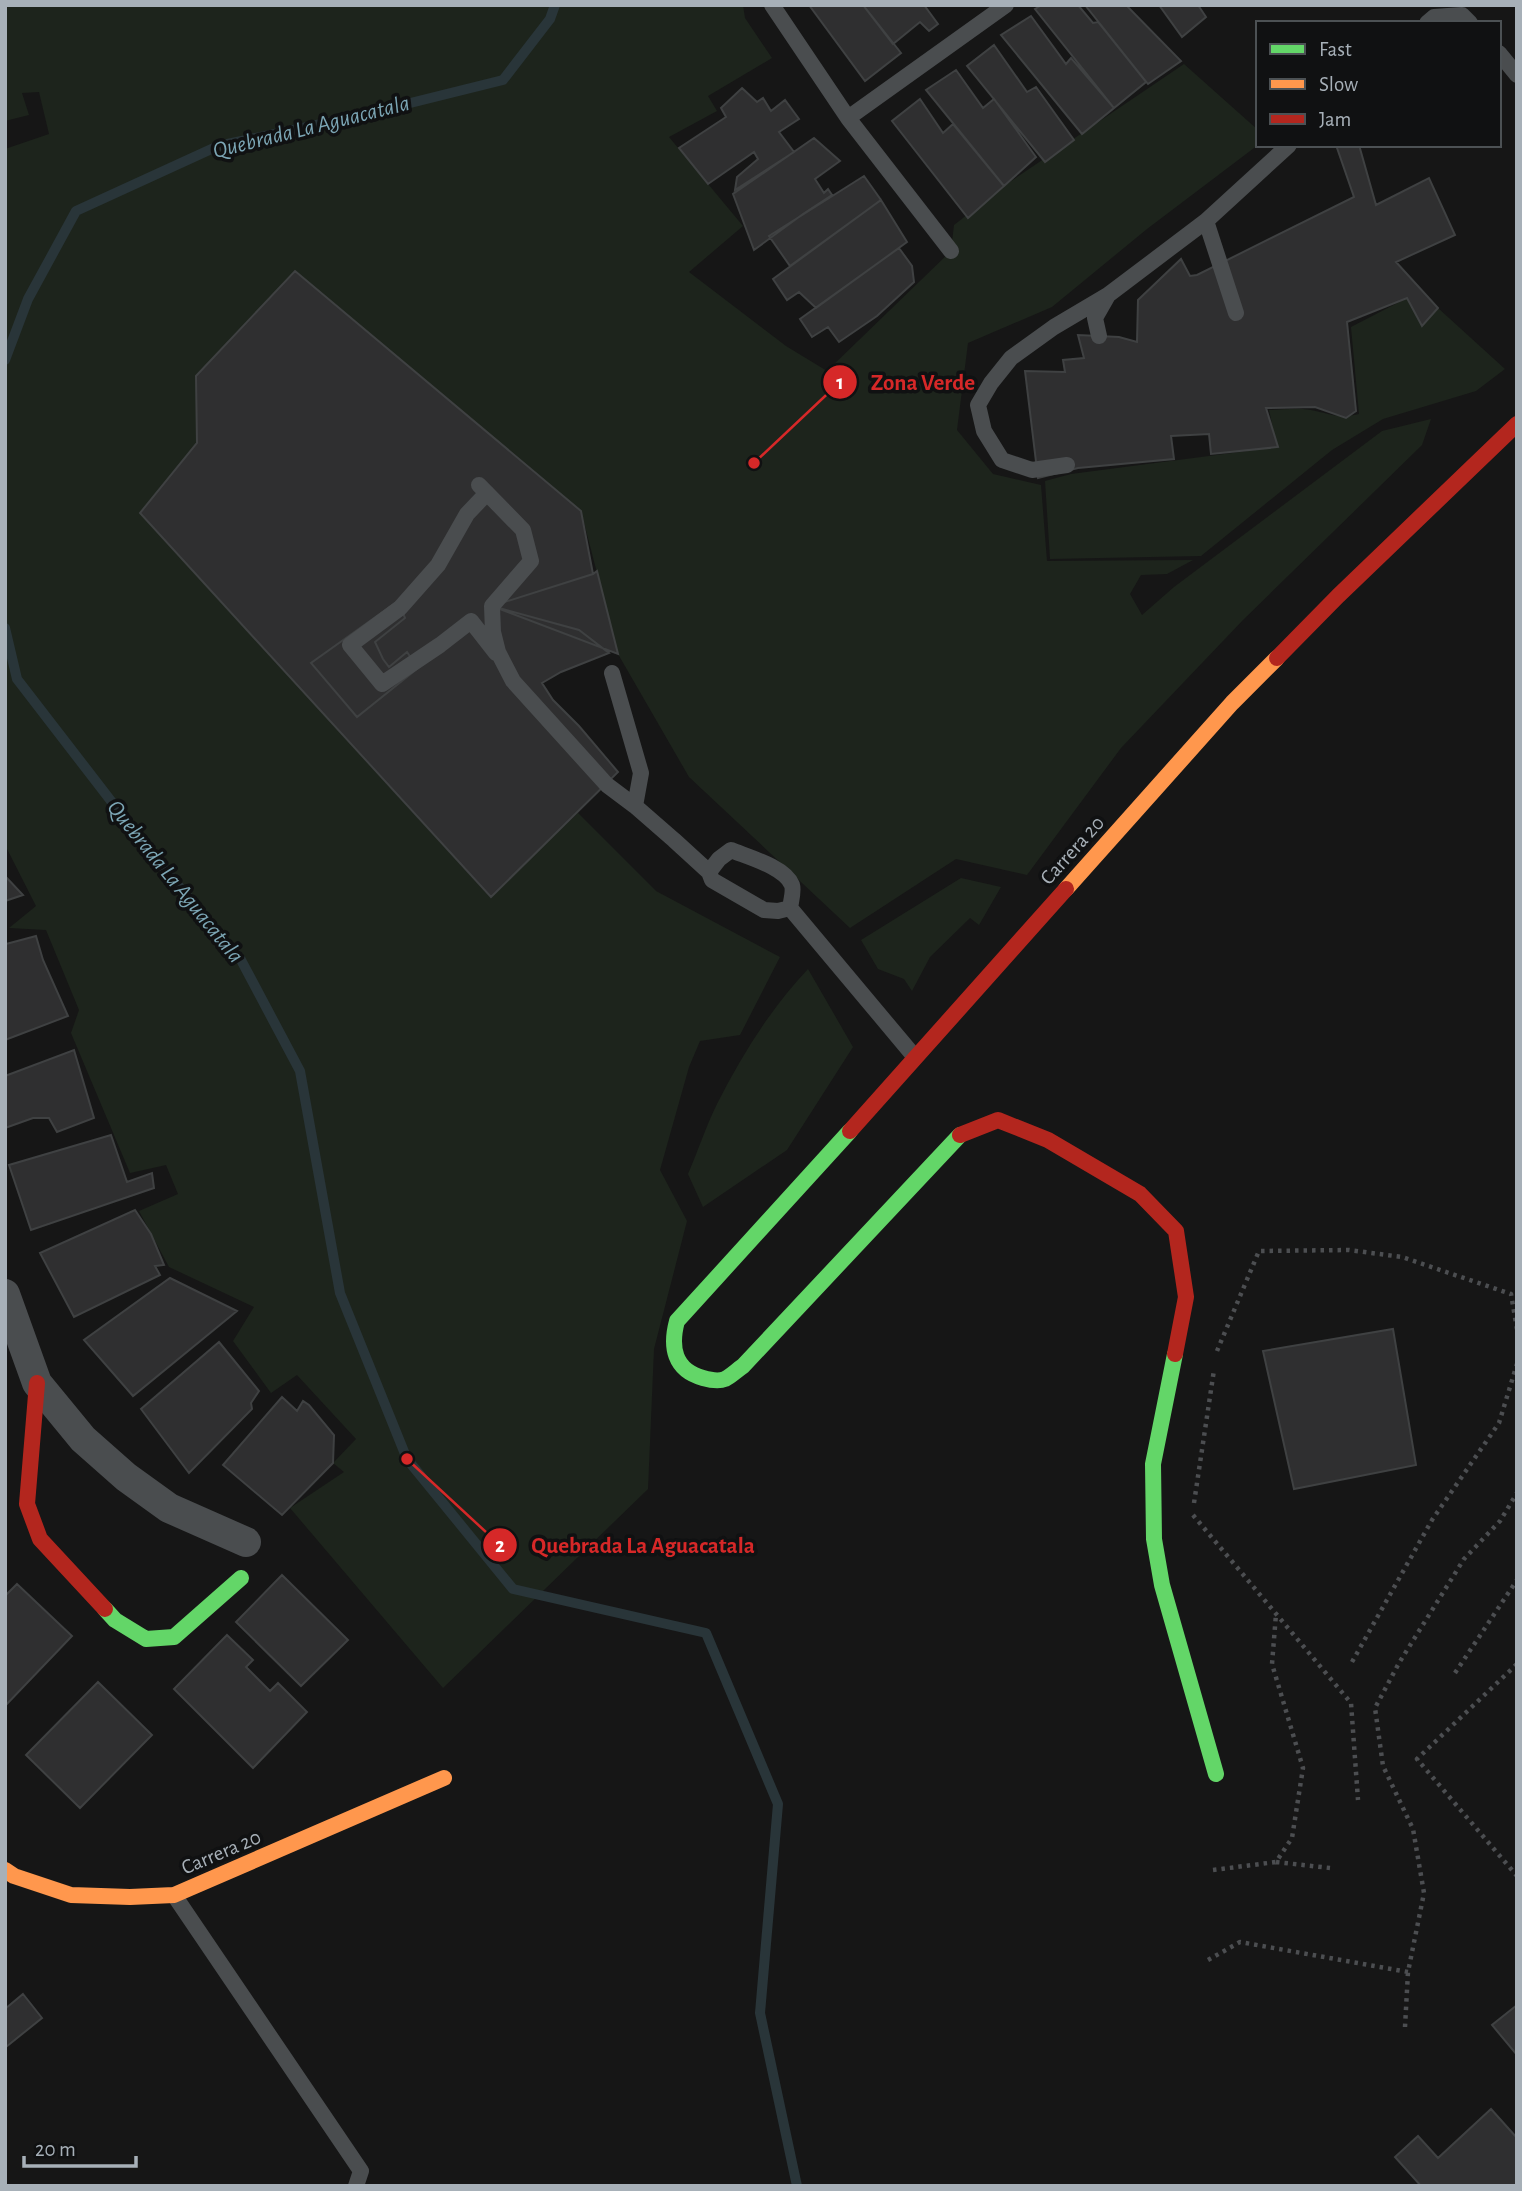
<svg xmlns="http://www.w3.org/2000/svg" width="1522" height="2191" font-family="'Alegreya Sans',sans-serif">
<rect width="100%" height="100%" fill="#161616"/>
<path fill="#1d241c" d="M5 5H743L745 18 772 58 708 96 717 111 669 137 743 226 689 272 786 346 827 371 951 251 954 225 1004 186 1184 64 1258 130V145L1147 229 1052 307 968 343 957 430 993 474 1041 485 1047 561 1193 560 1167 574 1141 575 1130 594 1142 615 1174 587 1382 431 1431 419 1422 445 1243 620 1121 748 1027 875 956 859 850 928 689 777 618 654 581 511 295 271 196 376 197 443 140 513 490 897 578 813 656 891 780 957 740 1035 700 1041 689 1067 660 1170 687 1221 654 1349 648 1489 443 1688 290 1508 344 1472 333 1463 356 1439 297 1375 271 1393 233 1341 254 1307 169 1267 139 1211 178 1194 166 1165 130 1173 71 1033 79 1010 46 930 9 928 36 906 5 845V149L49 134 39 92 22 93 29 115 5 121Z
M1407 298 1422 325 1438 308 1505 369 1476 391 1383 419 1332 450 1201 556 1050 559 1045 481 1071 474 1277 447 1269 410C1280 410 1292 408 1303 409 1326 411 1334 420 1359 414L1351 327Z
M961 878 1001 887 979 925 970 918 930 957 912 991 904 979 878 969 861 940Z
M808 969 853 1047 787 1150 703 1207 688 1174C698 1151 706 1126 717 1104 742 1055 771 1008 808 969Z"/>
<g fill="none" stroke-linecap="round" stroke-linejoin="round">
<path stroke="#293539" stroke-width="10" d="M5 360 28 299 76 211 218 146 358 116 503 80 550 19 555 5
M5 628 17 679 155 858 241 960 300 1071 340 1293 407 1459 513 1589 706 1633 778 1804 760 2013 797 2186"/>
</g>
<path fill="#2f2f30" stroke="#3f4142" stroke-width="2" d="M809 5H863L901 53 865 81Z
M863 5H924L938 24 929 31 920 22 893 44Z
M1042 5H1078L1093 23 1098 22 1146 82 1114 108 1035 9Z
M1085 5H1126L1181 61 1148 84Z
M1159 5H1198L1206 17 1182 37Z
M1031 16 1066 64 1071 58 1114 108 1082 134 1001 35Z
M994 45 1027 92 1036 87 1074 140 1045 162 967 66Z
M956 70 983 108 994 99 1036 157 1004 186 926 90Z
M742 88 757 102 763 98 771 111 785 100 799 119 779 132 794 152 735 190 737 177 758 159 754 152 708 184 679 148 726 117 721 108Z
M920 99 943 133 953 124 1004 186 968 218 892 121Z
M814 138 840 161 815 179 824 193 828 189 832 195 803 214 754 250 733 194Z
M1336 145H1359L1376 205 1429 178 1455 235 1396 262 1438 308 1422 326 1407 298 1347 322 1356 411 1346 418 1315 407 1266 408 1278 447 1211 454 1209 434 1171 436 1174 459 1078 468 1038 478 1025 371 1065 372 1063 360 1084 358 1078 335 1119 337 1137 342 1138 300 1181 259 1190 276 1197 275 1354 197Z
M864 176 881 200 790 266 769 236Z
M881 200 907 242 816 308 799 292 787 300 773 279Z
M899 248 912 266 914 282 877 316 839 342 828 327 812 337 800 319Z
M295 271 581 511 593 574 492 606 579 630 609 653 561 672 542 683 553 700 579 726 618 772 491 897 140 513 197 443 196 376Z
M597 571 618 654 492 606 593 574Z
M398 601 405 618 375 642 383 659 389 667 407 652 418 668 357 717 311 663Z
M5 876 23 895 5 901Z
M36 936 43 960 68 1016 5 1040V942L6 944Z
M74 1050 94 1118 57 1132 49 1118H33L5 1128V1076Z
M111 1135 127 1182 152 1173 154 1188 31 1230 9 1165Z
M135 1210 151 1234 164 1265 155 1266 160 1275 74 1317 40 1253Z
M170 1278 237 1311 133 1396 84 1340Z
M1393 1329 1416 1465 1294 1489 1263 1351Z
M219 1342 259 1391 251 1403 252 1409 189 1473 141 1409Z
M282 1397 297 1411 303 1401 309 1405 334 1435 333 1463 282 1515 223 1465Z
M282 1575 348 1640 301 1686 236 1622Z
M17 1584 72 1636 5 1706V1596Z
M227 1635 253 1660 246 1667 270 1691 278 1683 307 1712 253 1768 174 1689Z
M98 1682 152 1735 80 1808 26 1755Z
M23 1994 42 2018 6 2047 5 2009Z
M1517 2005V2055L1492 2025Z
M1491 2109 1517 2138V2186H1421L1395 2157 1418 2136 1438 2158Z"/>
<g fill="none" stroke-linecap="round" stroke-linejoin="round">
<path stroke="#4c4e51" stroke-width="4.5" stroke-dasharray="3.5 5" stroke-linecap="butt" d="M1217 1351 1259 1251 1349 1250 1402 1257 1511 1294 1517 1329
M1194 1503 1214 1370
M1193 1515 1351 1703 1358 1800
M1352 1662 1432 1520 1499 1423 1517 1364
M1517 1664 1417 1759 1517 1876
M1455 1673 1517 1580
M1276 1862 1330 1868
M1213 1870 1276 1862 1292 1838 1303 1768 1272 1664 1276 1614
M1208 1960 1240 1942 1408 1972
M1405 2027 1408 1972 1424 1893 1413 1829 1383 1766 1375 1708 1399 1663 1464 1559 1500 1521 1517 1493"/>
<path stroke="#4a4d4f" stroke-width="16" d="M772 5 848 118 951 251
M1427 23 1434 17 1462 15 1470 23
M1499 53 1517 75
M848 118 1006 5
M1206 221 1236 313
M1099 336 1095 318 1107 297
M1067 465 1032 470 1002 460 984 431 978 405 991 383 1011 358 1054 327 1108 295 1206 221 1289 145
M479 485 523 530 531 561 492 606 493 632 498 652 513 681 607 785 635 806 674 840 709 872 712 880 764 910 778 911 790 908
M487 493 467 514 438 565 400 608 350 645 382 684 440 645 471 621 496 653
M612 673 641 773 635 806
M709 872 719 859 731 850C748 857 785 867 792 885 794 891 791 901 790 908
M790 908 914 1056
M174 1895 361 2171 356 2186"/>
<path stroke="#4a4d4f" stroke-width="30" d="M5 1294 37 1383 83 1439 126 1477 169 1508 246 1542"/>
<path stroke="#63d668" stroke-width="16" d="M850 1131 677 1321C670 1347 674 1370 703 1378 710 1380 718 1382 725 1379 731 1376 737 1370 743 1366L960 1135
M1175 1354 1153 1464 1154 1539 1162 1585 1216 1774
M105 1609 115 1620 146 1639 174 1637 241 1578"/>
<path stroke="#ff974d" stroke-width="16" d="M1066 889 1232 703 1277 658
M5 1870 14 1876 71 1895 130 1897 174 1895 444 1778"/>
<path stroke="#b3261e" stroke-width="16" d="M1277 658 1338 596 1517 424
M850 1131 1066 889
M960 1135 998 1120 1048 1140 1140 1194 1176 1231 1186 1297 1175 1354
M37 1383 27 1504 40 1539 105 1609"/>
</g>
<g text-anchor="middle" stroke-width="7" stroke-linejoin="round" paint-order="stroke">
<g font-size="21" fill="#a7b0b8" stroke="#101112">
<text transform="translate(1072 850) rotate(-48)" y="7">Carrera 20</text>
<text transform="translate(221 1852) rotate(-23)" y="7">Carrera 20</text>
</g>
<g font-size="23" font-style="italic" fill="#7ca6b5" stroke="#101112">
<text transform="translate(311 126) rotate(-14)" y="8">Quebrada La Aguacatala</text>
<text transform="translate(176 881) rotate(51)" y="8">Quebrada La Aguacatala</text>
</g>
</g>
<path fill="none" stroke="#d62828" stroke-width="2.5" d="M754 463L840 382M407 1459L500 1545"/>
<g fill="#d62828" stroke="#101112" stroke-width="2.5">
<circle cx="754" cy="463" r="7"/>
<circle cx="407" cy="1459" r="7"/>
<circle cx="840" cy="382" r="18"/>
<circle cx="500" cy="1545" r="18"/>
</g>
<g font-size="21" text-anchor="middle" font-weight="bold" fill="#fff">
<text x="840" y="389">1</text>
<text x="500" y="1552">2</text>
</g>
<g font-size="23" text-anchor="middle" font-weight="bold" fill="#d62828" stroke="#101112" stroke-width="7" stroke-linejoin="round" paint-order="stroke">
<text x="923" y="390">Zona Verde</text>
<text x="643" y="1553">Quebrada La Aguacatala</text>
</g>
<rect width="1522" height="2191" fill="none" stroke="#a7b0b8" stroke-width="14"/>
<rect x="1256" y="21" width="245" height="126" fill="#101112" stroke="#4c5154" stroke-width="2"/>
<rect x="1270" y="44" width="35" height="10" fill="#63d668" stroke="#4c5154" stroke-width="2"/>
<text x="1319" y="56" font-size="21" fill="#a7b0b8">Fast</text>
<rect x="1270" y="79" width="35" height="10" fill="#ff974d" stroke="#4c5154" stroke-width="2"/>
<text x="1319" y="91" font-size="21" fill="#a7b0b8">Slow</text>
<rect x="1270" y="114" width="35" height="10" fill="#b3261e" stroke="#4c5154" stroke-width="2"/>
<text x="1319" y="126" font-size="21" fill="#a7b0b8">Jam</text>
<path d="M24 2156v10h112v-10" fill="none" stroke="#a7b0b8" stroke-width="3.5"/>
<text x="35" y="2156" font-size="21" fill="#a7b0b8" stroke="#101112" stroke-width="5" paint-order="stroke">20 m</text>
</svg>
